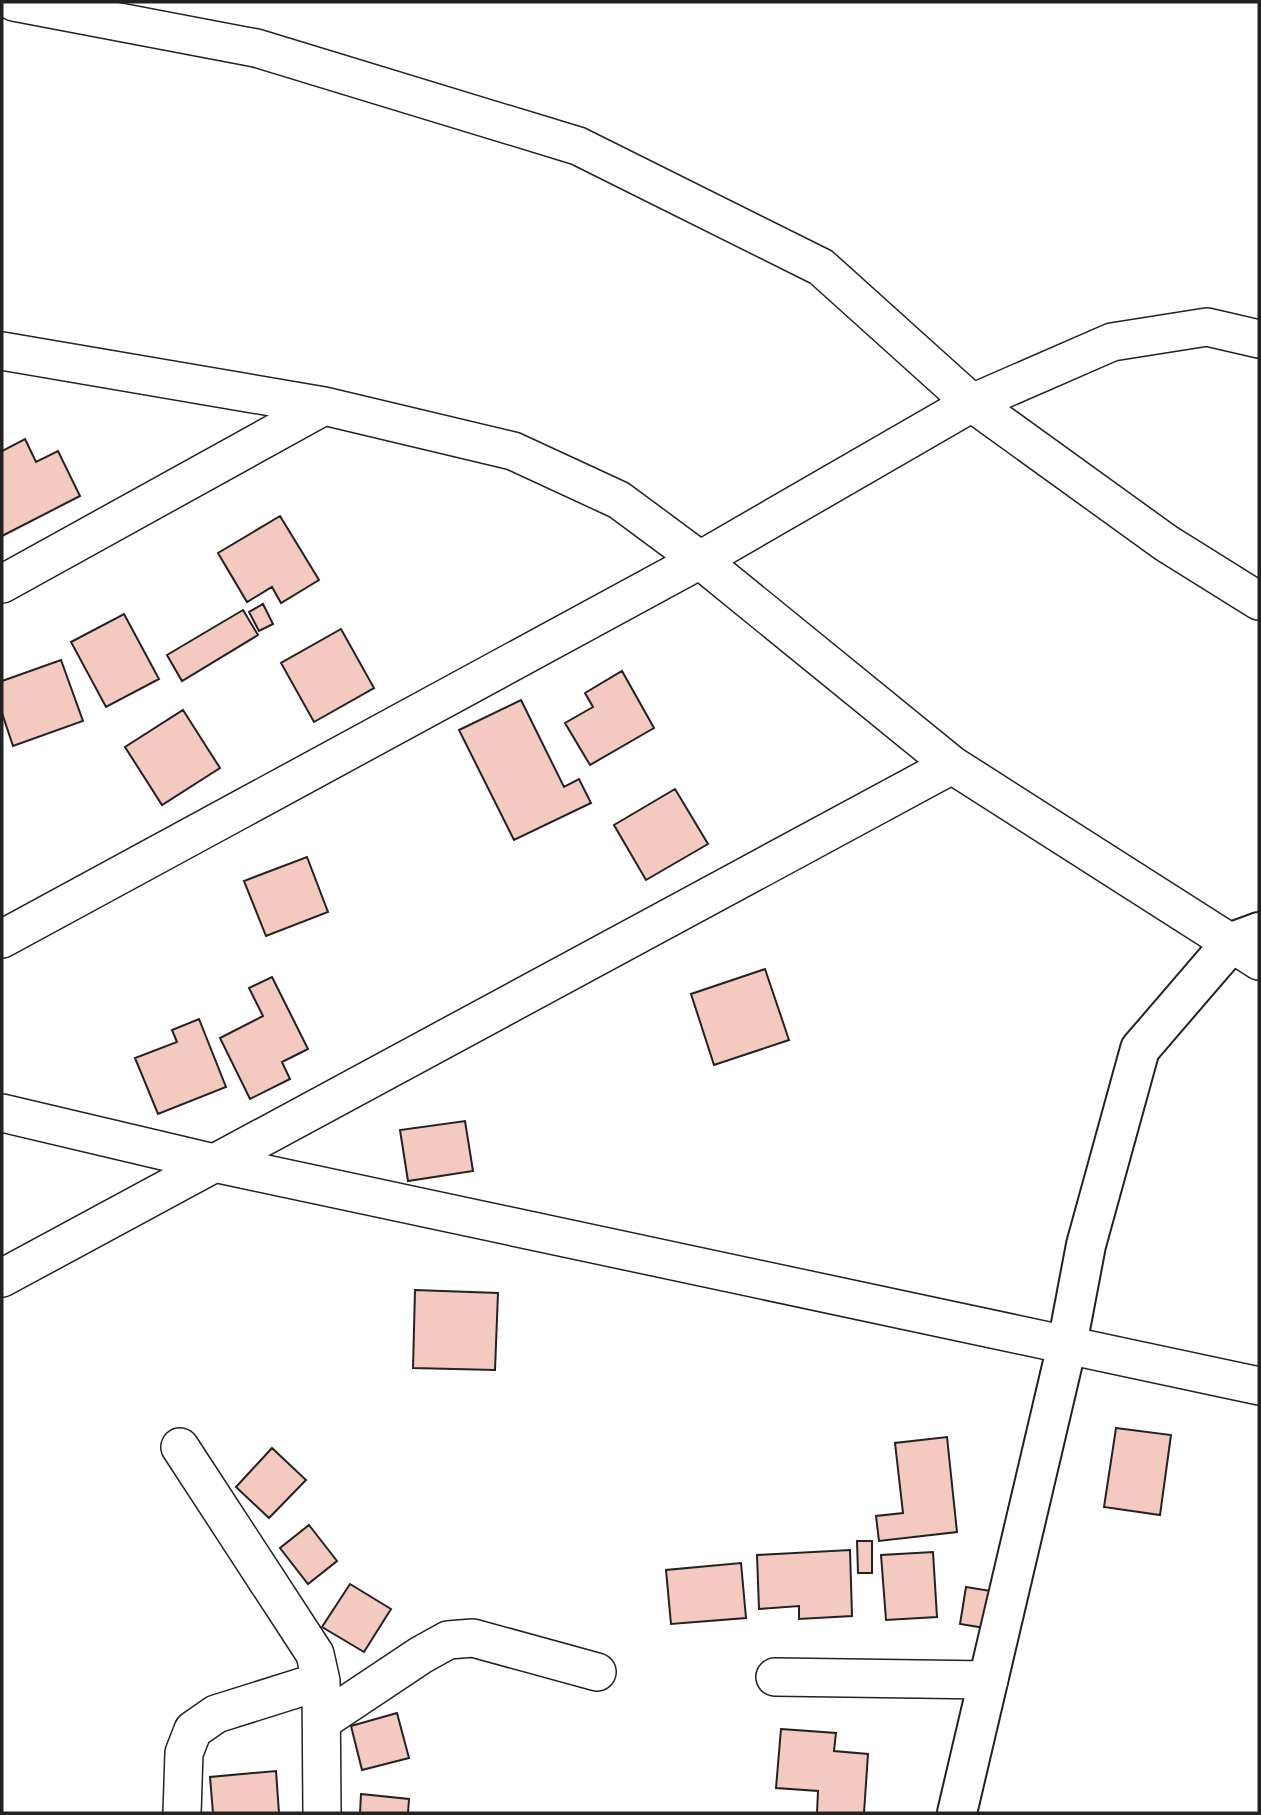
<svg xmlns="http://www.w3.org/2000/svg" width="1261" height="1815" font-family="'Work Sans',sans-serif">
<rect width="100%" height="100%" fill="#fff"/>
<path fill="#f3c9c0" stroke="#222" stroke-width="2" d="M25 439 36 462 58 451 80 496 2 536V451Z
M280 516 319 580 281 603 272 587 247 602 218 553Z
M263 604 273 624 259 631 249 612Z
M243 610 258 635 182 681 167 655Z
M124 614 159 679 106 707 71 642Z
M341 629 374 688 314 722 281 663Z
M61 660 83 721 13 746 2 713V681Z
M622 671 654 728 590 765 565 723 593 707 585 693Z
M521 700 564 787 579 779 591 803 514 840 459 730Z
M183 710 220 768 162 805 125 747Z
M675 789 708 844 646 880 614 825Z
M307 857 328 912 266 936 244 881Z
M765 969 789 1040 714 1065 691 994Z
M272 977 308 1049 282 1062 290 1079 250 1099 220 1038 263 1016 249 988Z
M199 1019 226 1087 158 1114 135 1058 177 1042 172 1030Z
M465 1121 473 1171 408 1181 400 1130Z
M415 1290 498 1293 495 1370 413 1368Z
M1116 1428 1171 1435 1160 1515 1104 1507Z
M947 1437 957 1532 879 1541 876 1516 903 1513 895 1443Z
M272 1448 306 1480 269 1518 236 1487Z
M309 1525 337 1561 308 1584 280 1548Z
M857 1541H872V1573H858Z
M850 1550 852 1616 799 1619V1606L759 1609 757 1555Z
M933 1552 937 1617 886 1620 881 1555Z
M741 1563 746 1618 671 1624 666 1570Z
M350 1584 391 1609 364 1652 322 1627Z
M966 1587 991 1591 985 1628 960 1624Z
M397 1713 409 1758 362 1770 351 1726Z
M781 1729 836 1733 834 1751 868 1754 864 1813H817L818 1791 776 1788Z
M276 1771 279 1813H213L210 1777Z
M361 1794 409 1799 408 1813H360Z"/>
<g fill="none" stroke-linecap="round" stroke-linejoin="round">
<g stroke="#222" stroke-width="40">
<path id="minor" d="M14 2 256 48 578 146 821 267 972 403 1166 543 1259 601
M2 351 324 406 513 451 619 500 700 560 952 765 1259 961
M2 584 324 406
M2 939 700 560 972 403 1112 342 1207 327 1259 339
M2 1113 214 1163 1259 1386
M2 1278 952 765
M180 1447 315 1654 321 1681 322 1813
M775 1677 989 1680
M322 1721 421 1655 448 1640 473 1638 597 1672
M182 1813 184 1753 193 1730 216 1714 321 1681"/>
</g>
<g stroke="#222" stroke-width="42">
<path id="major" d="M957 1813 1067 1345 1086 1245 1140 1049 1232 942 1259 932"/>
</g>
<use href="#minor" stroke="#fff" stroke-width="37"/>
<use href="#major" stroke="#fff" stroke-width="38"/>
</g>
<rect width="1261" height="1815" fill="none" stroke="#222222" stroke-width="7"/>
</svg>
